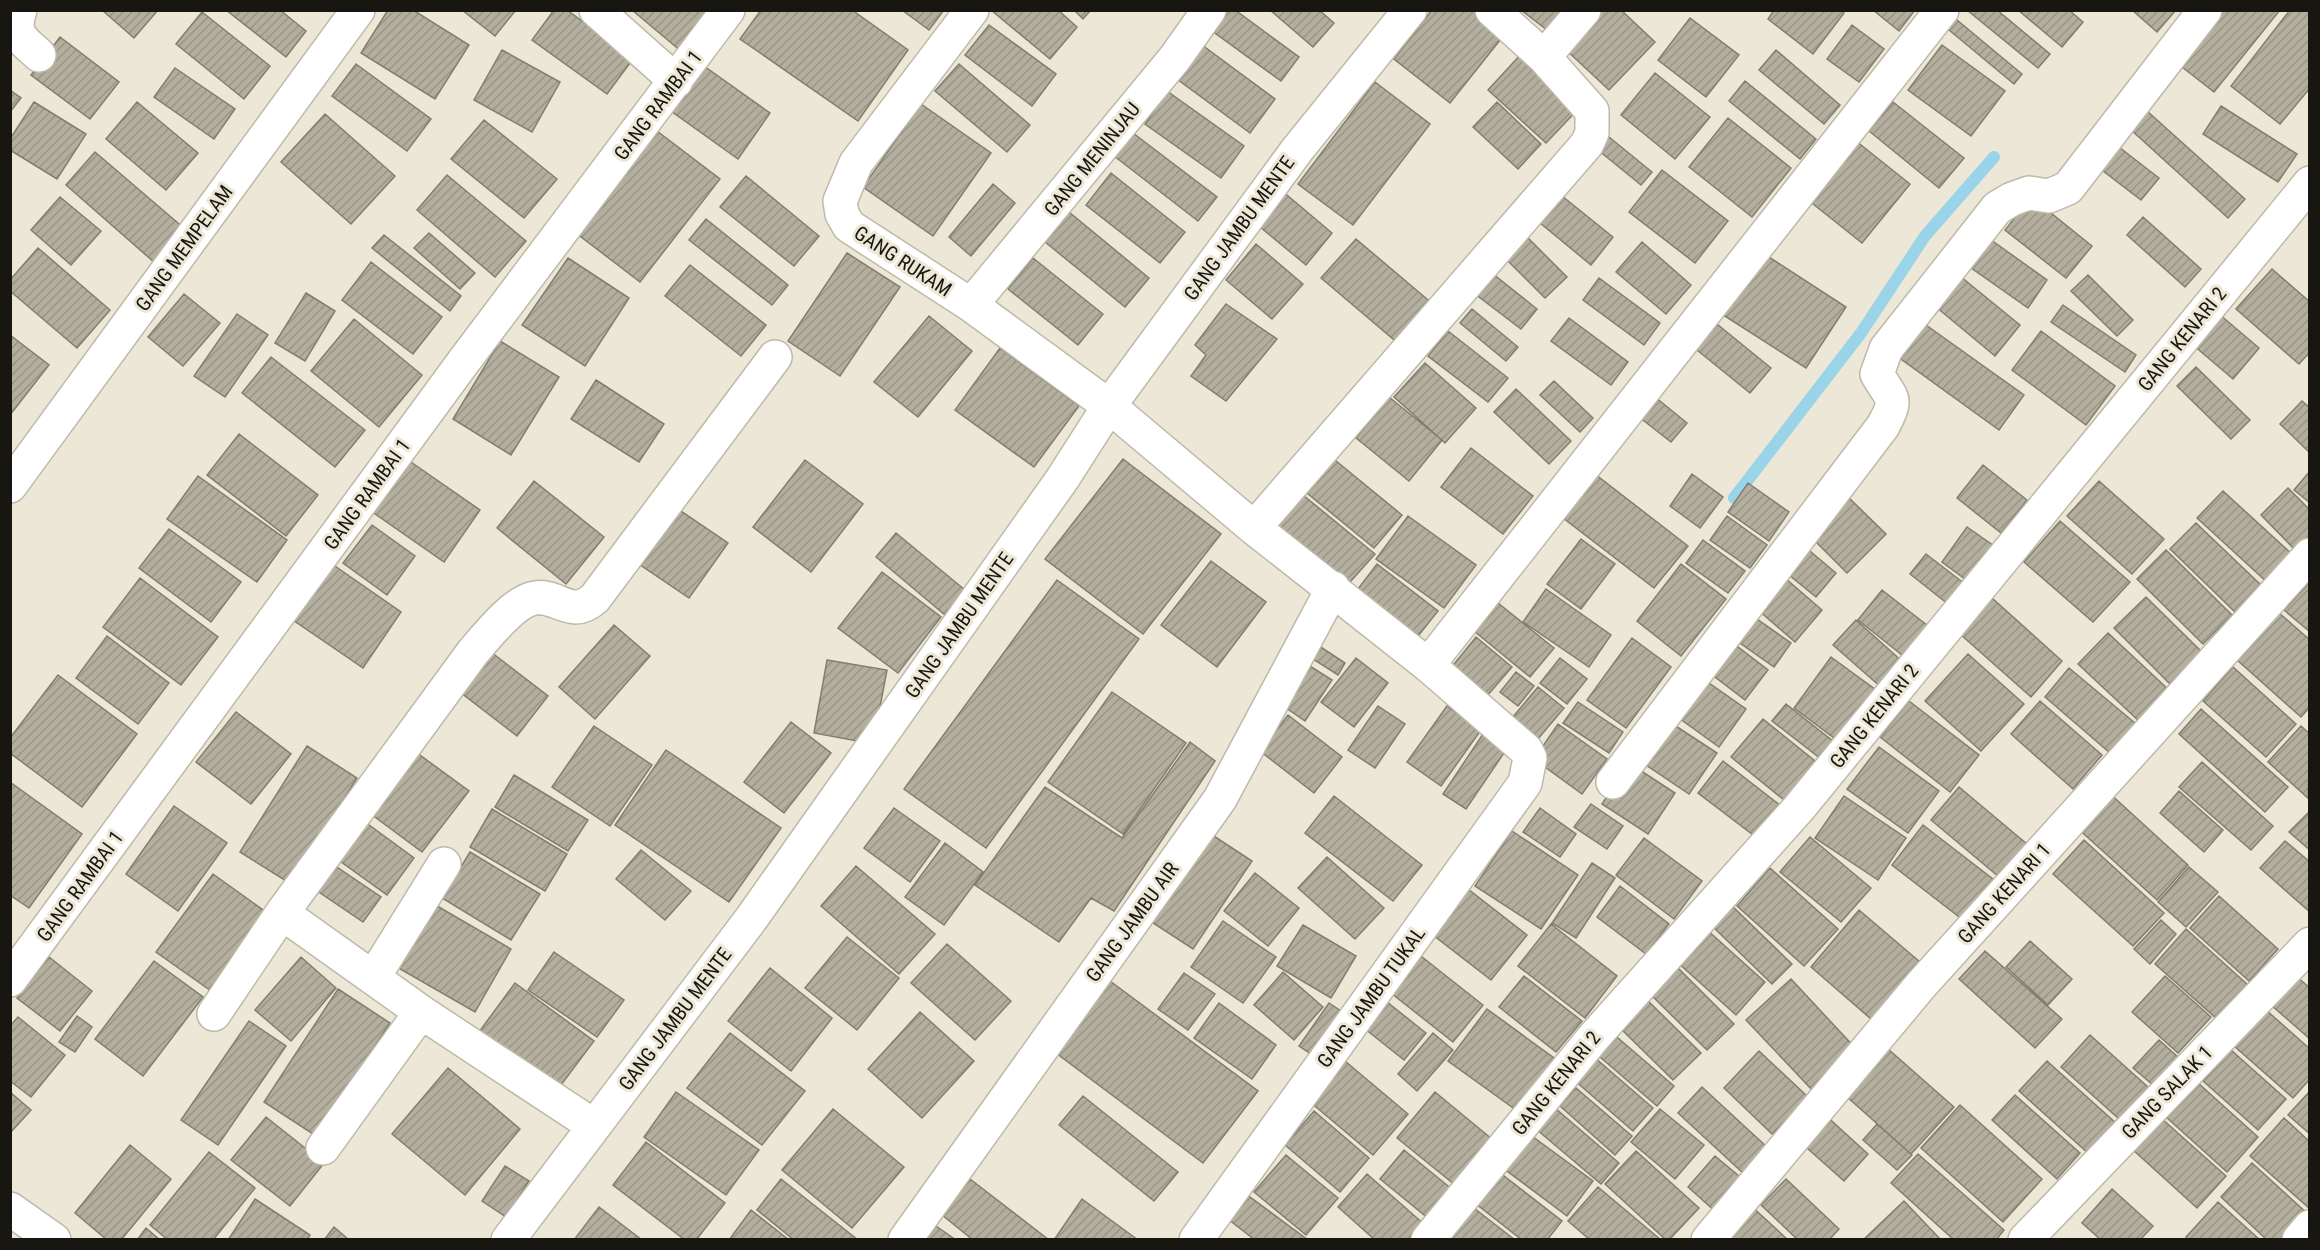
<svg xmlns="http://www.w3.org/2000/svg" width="2320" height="1250" font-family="'Roboto Condensed',sans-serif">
<defs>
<pattern id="building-hatch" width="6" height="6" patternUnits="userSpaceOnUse" patternTransform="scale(1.5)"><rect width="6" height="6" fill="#b3ae9e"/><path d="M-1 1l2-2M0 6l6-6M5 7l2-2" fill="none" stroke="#999587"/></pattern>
</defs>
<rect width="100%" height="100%" fill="#ece7d6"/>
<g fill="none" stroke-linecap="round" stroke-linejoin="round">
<path stroke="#9ad4e9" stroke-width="12" d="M1734 498 1861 333 1925 236 1994 157"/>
</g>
<path fill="url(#building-hatch)" stroke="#827e6f" stroke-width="1.5" d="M102 10H158L134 38Z
M226 10H280L306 31 286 57Z
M388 10H413L469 45 435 99 361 53Z
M462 10H516L495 36Z
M554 10H567L633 59 607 94 532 40Z
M632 10H715L682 52Z
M761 10H852L908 50 858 121 740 39Z
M902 10H944L929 30Z
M991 10H1058L1077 27 1050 59Z
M1074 10H1091L1083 19Z
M1221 10H1235L1299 57 1281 81 1208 28Z
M1270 10H1319L1334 23 1313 47Z
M1432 10H1473L1504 35 1450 103 1394 59Z
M1521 10H1561L1547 30Z
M1598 10H1621L1655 42 1609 90 1563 47Z
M1774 10H1841L1844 13 1813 54 1768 19Z
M1873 10H1915L1899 31Z
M1967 10H1997L2050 54 2038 68Z
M2018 10H2069L2083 22 2062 47Z
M2132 10H2176L2157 32Z
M2213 10H2280L2214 92 2173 60Z
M2290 10H2310V88L2280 124 2231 86Z
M202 12 270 66 244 99 176 44Z
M1951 15 2022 74 2014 84 1943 25Z
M1690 18 1739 55 1706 97 1658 60Z
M989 25 1056 74 1032 106 965 55Z
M1852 25 1884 49 1859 82 1827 59Z
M60 37 119 82 90 119 31 75Z
M1202 45 1275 99 1250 133 1177 79Z
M1942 45 2005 91 1971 136 1908 90Z
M502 50 560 82 532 132 474 100Z
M1776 50 1840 105 1824 124 1759 70Z
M1523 52 1582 105 1546 143 1488 90Z
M356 64 431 119 407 151 332 96Z
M959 64 1030 125 1007 152 935 91Z
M704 66 770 113 738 159 671 111Z
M175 68 235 109 214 139 154 97Z
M1655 73 1710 117 1675 159 1621 115Z
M1745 81 1816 139 1800 159 1729 101Z
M1375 82 1430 124 1353 225 1298 184Z
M10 90 21 98 10 112Z
M1167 91 1244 146 1221 178 1145 124Z
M34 102 86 134 57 179 10 150V139Z
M137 102 198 153 166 190 106 139Z
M1497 102 1541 144 1518 169 1473 127Z
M1893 102 1964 158 1939 188 1869 131Z
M921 104 991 153 933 236 863 187Z
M2221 106 2297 154 2278 182 2203 134Z
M2147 111 2245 199 2228 218 2130 129Z
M325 114 395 176 351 224 281 162Z
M1728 118 1791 168 1752 217 1689 167Z
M484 120 557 179 524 218 451 159Z
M657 131 720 179 640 282 576 233Z
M1133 133 1217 197 1198 221 1114 156Z
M1609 137 1652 172 1641 185 1598 150Z
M1856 141 1910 184 1862 243 1808 200Z
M2115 144 2159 178 2141 200 2098 167Z
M95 152 185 229 155 263 66 185Z
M1662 170 1728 221 1695 263 1629 212Z
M1111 173 1185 232 1160 263 1086 205Z
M447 175 526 241 495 277 417 210Z
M746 176 819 236 794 266 720 207Z
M993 184 1015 203 971 256 949 237Z
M1281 190 1332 233 1306 265 1254 222Z
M1562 196 1613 237 1591 265 1540 223Z
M60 197 101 231 71 265 31 230Z
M2031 197 2092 246 2066 278 2005 230Z
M1069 212 1149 278 1125 307 1045 242Z
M2143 217 2201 269 2185 287 2127 235Z
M706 219 788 285 772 305 689 240Z
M429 233 475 273 460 289 414 248Z
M384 235 461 296 450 311 372 248Z
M1525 235 1567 277 1545 298 1503 256Z
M1987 237 2047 280 2028 308 1967 265Z
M1356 239 1434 305 1400 345 1321 278Z
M1642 242 1691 285 1666 314 1616 272Z
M1256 244 1303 284 1272 319 1226 280Z
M38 248 110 310 77 348 10 291V280Z
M1758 250 1846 307 1806 368 1717 311Z
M847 253 900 287 840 376 788 341Z
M568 258 629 298 585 366 522 325Z
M1033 258 1103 314 1078 345 1008 289Z
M371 262 442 317 413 354 342 300Z
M690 265 766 325 741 356 665 296Z
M1483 266 1537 309 1521 329 1466 287Z
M2272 269 2310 302V352L2299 364 2236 309Z
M1955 272 2020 325 1995 356 1930 302Z
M2088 275 2133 320 2117 336 2071 291Z
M1599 278 1660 323 1644 345 1583 300Z
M306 293 335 311 305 361 275 343Z
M184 294 220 323 183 366 148 337Z
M1226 304 1277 339 1226 401 1191 376 1206 355 1195 345Z
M2063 305 2136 355 2125 372 2051 322Z
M1472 309 1518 347 1506 361 1460 323Z
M237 314 268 335 225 397 194 376Z
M2219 314 2259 348 2233 379 2193 345Z
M929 316 972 351 918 417 874 382Z
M1569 318 1628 362 1611 385 1551 341Z
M354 319 422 375 379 427 311 371Z
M1712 320 1771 368 1750 393 1692 346Z
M1919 320 2024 395 1999 430 1894 354Z
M1448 331 1508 378 1488 402 1428 356Z
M2041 331 2115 386 2086 425 2012 370Z
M10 335 49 365 10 415Z
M500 341 559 377 511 455 453 419Z
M1000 348 1079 406 1034 467 955 410Z
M271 357 365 430 335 467 242 393Z
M1425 363 1476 408 1445 443 1394 397Z
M2196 367 2250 420 2231 439 2177 386Z
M596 380 664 424 639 462 571 419Z
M1554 381 1593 418 1580 432 1540 395Z
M1516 389 1571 441 1549 464 1494 412Z
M1389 397 1442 440 1409 481 1356 438Z
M1655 397 1687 423 1671 442 1639 417Z
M2302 401 2310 408V453L2280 424Z
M239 434 318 495 286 536 207 475Z
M1471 448 1533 496 1503 534 1441 487Z
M1330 456 1402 515 1374 548 1302 489Z
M1123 459 1221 534 1143 634 1045 559Z
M408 460 480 510 444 562 371 511Z
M805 460 863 504 811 572 753 527Z
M1983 465 2027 500 2001 533 1957 498Z
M1591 471 1688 546 1654 588 1558 514Z
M2310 471V503L2294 490Z
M1692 474 1723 497 1700 528 1670 506Z
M198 476 287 540 257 582 167 519Z
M534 481 604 537 566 584 497 528Z
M2099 481 2164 539 2132 574 2067 516Z
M1748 483 1789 512 1769 541 1728 512Z
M2288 488 2310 510V550L2302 557 2261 515Z
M1298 491 1375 554 1342 591 1266 528Z
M2223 491 2295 557 2269 584 2197 518Z
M1845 494 1886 534 1847 573 1806 532Z
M672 505 728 543 689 598 633 560Z
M1408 516 1476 565 1444 608 1376 559Z
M1727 516 1767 545 1750 568 1710 540Z
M2060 521 2130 582 2093 622 2024 562Z
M2196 523 2262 586 2236 613 2170 549Z
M372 525 415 556 387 595 343 563Z
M1967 527 1994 546 1969 582 1942 562Z
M169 529 241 582 211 622 139 568Z
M896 533 965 590 945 615 876 557Z
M1581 539 1615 564 1581 609 1547 584Z
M1703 540 1745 571 1728 593 1686 563Z
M1798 541 1836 573 1816 597 1778 566Z
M2166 550 2232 615 2203 644 2137 579Z
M1926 554 1965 584 1948 604 1910 574Z
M1211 561 1266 602 1217 667 1161 625Z
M332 564 401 612 363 668 293 620Z
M1377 564 1438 611 1411 645 1351 598Z
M1681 564 1726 599 1681 656 1637 621Z
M882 572 941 617 898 673 838 628Z
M1778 572 1822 610 1795 642 1750 603Z
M140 578 218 637 181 685 103 627Z
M1057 580 1139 639 986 848 904 789Z
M2310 582V632L2284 610Z
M1546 589 1611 635 1589 667 1523 622Z
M1882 590 1932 629 1907 659 1858 620Z
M2146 597 2205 655 2173 687 2114 628Z
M1992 598 2062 661 2031 697 1960 634Z
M1498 603 1554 648 1530 677 1474 631Z
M1747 612 1791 643 1774 667 1730 636Z
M2279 613 2310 640V707L2301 717 2237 660Z
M1856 620 1904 663 1882 688 1833 645Z
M614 625 650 656 595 719 559 687Z
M2108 633 2170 691 2141 723 2078 664Z
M107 636 169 683 138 724 76 678Z
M1476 637 1512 667 1486 697 1451 668Z
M1725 637 1768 670 1745 700 1702 667Z
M1632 638 1671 667 1626 728 1587 700Z
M1310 640 1345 663 1338 675 1302 652Z
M491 652 548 696 517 736 460 692Z
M1968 654 2024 704 1981 751 1925 701Z
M1831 657 1876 690 1838 741 1794 708Z
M1356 658 1388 683 1354 727 1321 702Z
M1560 658 1587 679 1567 704 1540 683Z
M827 660 887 670 873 744 814 733Z
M1305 663 1332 680 1305 721 1279 703Z
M2233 667 2296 724 2266 757 2203 701Z
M2069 668 2135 723 2110 753 2045 697Z
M1516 672 1534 686 1518 706 1500 692Z
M58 675 137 734 82 807 10 753V738Z
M1699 676 1746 709 1719 747 1672 713Z
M1538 687 1564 708 1532 746 1507 724Z
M1112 692 1186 743 1123 834 1048 782Z
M1909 701 1979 755 1950 792 1880 737Z
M2040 701 2102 755 2073 789 2011 734Z
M1578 702 1623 732 1609 753 1563 723Z
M1786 704 1834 742 1821 759 1772 721Z
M1378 706 1405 724 1375 768 1348 750Z
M1447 706 1481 730 1441 786 1407 762Z
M2201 709 2288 787 2265 812 2179 734Z
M236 712 291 754 251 804 196 762Z
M1288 715 1342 757 1314 793 1260 751Z
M1665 719 1717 753 1689 794 1637 759Z
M1763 719 1820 765 1789 804 1731 757Z
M791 722 831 753 784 813 744 782Z
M1558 724 1607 759 1582 794 1534 759Z
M594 726 652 765 610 826 552 787Z
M2301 726 2310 734 2308 798 2268 762Z
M1485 731 1508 747 1466 809 1443 794Z
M1190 742 1215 761 1114 911 1091 898 1059 942 975 885 1045 787 1122 838Z
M307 746 357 778 291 884 240 852Z
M1879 747 1939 791 1908 833 1847 789Z
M413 750 469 791 422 852 367 811Z
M666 750 781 828 729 902 615 825Z
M1723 761 1785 809 1761 841 1698 793Z
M2202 762 2273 826 2251 850 2179 787Z
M1629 763 1675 793 1648 834 1602 804Z
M514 775 588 820 568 851 495 807Z
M10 782 82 834 29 908 10 895Z
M1959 787 2027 844 1999 877 1931 820Z
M2107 791 2188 865 2157 900 2075 826Z
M2179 791 2223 830 2204 852 2160 813Z
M1334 796 1422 865 1393 901 1305 833Z
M1844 796 1906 838 1878 880 1815 838Z
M1591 804 1623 826 1607 849 1574 827Z
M174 806 227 843 178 911 126 874Z
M894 808 940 841 910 882 864 848Z
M1540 808 1576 834 1560 857 1523 832Z
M492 809 567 854 545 891 470 847Z
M2310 811V850L2289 832Z
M361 819 414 858 387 895 333 856Z
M1923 825 1998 883 1967 923 1892 865Z
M1203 829 1252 861 1193 949 1144 917Z
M1512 831 1578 875 1541 929 1475 886Z
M1810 837 1871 888 1841 922 1780 872Z
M1644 838 1702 881 1674 919 1616 875Z
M2084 840 2164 913 2133 946 2053 874Z
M2285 841 2310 862V912L2260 868Z
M945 843 983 872 944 925 905 897Z
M641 850 691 891 665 920 616 879Z
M470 852 540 894 511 940 442 898Z
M1327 857 1384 908 1355 939 1298 888Z
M331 863 381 897 363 922 313 888Z
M1592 863 1615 878 1576 938 1552 923Z
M856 866 935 934 899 974 821 906Z
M2189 867 2218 892 2186 927 2158 902Z
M1770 868 1838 929 1804 966 1737 906Z
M1255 873 1299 908 1268 946 1224 911Z
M213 874 270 915 214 993 156 952Z
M1620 886 1669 924 1646 954 1597 917Z
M1468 889 1527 935 1491 980 1433 935Z
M2219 896 2278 949 2249 981 2190 928Z
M432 903 511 949 475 1012 395 966Z
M1730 904 1792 964 1772 984 1710 924Z
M1859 910 1920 962 1871 1019 1811 967Z
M2161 920 2176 934 2150 964 2134 949Z
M1223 921 1276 957 1243 1003 1191 967Z
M1551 924 1617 976 1585 1018 1518 966Z
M1303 925 1356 956 1331 998 1277 966Z
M1706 929 1765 982 1736 1015 1677 962Z
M2186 929 2248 985 2217 1019 2155 964Z
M847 937 899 978 857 1030 805 988Z
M2030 941 2072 979 2048 1005 2006 967Z
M947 944 1011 1001 975 1040 911 983Z
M1412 949 1483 1005 1453 1042 1382 986Z
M1985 951 2062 1019 2035 1048 1959 979Z
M554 952 624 1000 597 1037 528 990Z
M49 957 92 991 60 1031 17 998Z
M301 957 336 988 291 1041 255 1010Z
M154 961 203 997 143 1076 95 1039Z
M1675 965 1734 1024 1707 1050 1648 992Z
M770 968 832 1018 791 1071 728 1021Z
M1283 972 1323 1007 1294 1040 1254 1005Z
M1184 973 1215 994 1188 1030 1158 1009Z
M1524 976 1582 1021 1556 1052 1499 1007Z
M2165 976 2211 1017 2178 1053 2132 1012Z
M2297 977 2310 988V1039L2271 1005Z
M1106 978 1258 1091 1203 1163 1052 1050Z
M1791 979 1858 1051 1814 1092 1746 1020Z
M515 983 594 1041 558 1089 479 1032Z
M338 989 390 1023 316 1136 264 1102Z
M1377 994 1426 1033 1404 1060 1355 1021Z
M1644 997 1701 1053 1673 1080 1616 1024Z
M1219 1003 1276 1045 1252 1079 1194 1038Z
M1329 1003 1341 1011 1311 1054 1299 1046Z
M1487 1009 1554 1058 1516 1110 1448 1061Z
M2266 1010 2310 1049V1079L2293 1098 2234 1046Z
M920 1012 974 1061 922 1118 868 1069Z
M77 1016 92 1027 75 1052 59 1042Z
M18 1017 65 1055 31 1097 10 1081V1026Z
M249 1021 286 1046 218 1145 181 1120Z
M1611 1032 1674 1086 1657 1106 1593 1051Z
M730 1033 805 1091 762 1145 687 1088Z
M1433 1033 1453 1050 1417 1091 1398 1074Z
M2090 1035 2148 1087 2119 1119 2061 1067Z
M2159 1040 2178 1057 2153 1085 2133 1068Z
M1888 1049 1954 1107 1911 1154 1846 1096Z
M2231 1050 2286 1099 2258 1130 2203 1081Z
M1759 1051 1808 1097 1772 1134 1724 1088Z
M1594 1057 1653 1108 1633 1131 1574 1080Z
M1345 1061 1408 1114 1373 1155 1310 1102Z
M2047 1061 2117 1124 2089 1154 2019 1091Z
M448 1068 520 1129 465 1195 392 1134Z
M2197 1082 2258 1137 2227 1172 2166 1117Z
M1702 1087 1768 1148 1744 1174 1678 1113Z
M1576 1088 1632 1136 1615 1155 1560 1106Z
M2310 1091V1134L2288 1115Z
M10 1092 31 1110 10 1133Z
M676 1092 759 1150 726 1195 644 1137Z
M1435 1092 1492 1139 1455 1185 1397 1138Z
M2015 1095 2080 1153 2057 1179 1992 1120Z
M1083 1096 1178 1172 1154 1201 1059 1125Z
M1548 1102 1619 1163 1601 1184 1530 1124Z
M1960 1105 2042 1179 2003 1222 1921 1148Z
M833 1109 904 1167 852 1228 782 1170Z
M1660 1109 1704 1145 1675 1179 1631 1142Z
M1314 1111 1369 1158 1340 1192 1285 1145Z
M1823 1113 1868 1154 1844 1181 1798 1140Z
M266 1117 324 1163 290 1206 231 1160Z
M2161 1118 2226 1176 2197 1208 2132 1149Z
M2284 1118 2310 1142 2309 1208 2250 1156Z
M1877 1124 1912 1155 1897 1170 1863 1140Z
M1525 1131 1593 1181 1567 1216 1499 1165Z
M646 1142 725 1203 696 1240H685L613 1185Z
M130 1145 171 1179 121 1240H107L75 1213Z
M1404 1150 1453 1190 1429 1219 1380 1179Z
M1636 1151 1699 1208 1669 1240H1666L1605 1184Z
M209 1152 255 1188 213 1240H168L150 1225Z
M1918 1154 2004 1230 1996 1240H1954L1891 1183Z
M1286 1155 1338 1198 1306 1235 1254 1192Z
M1715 1156 1745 1181 1717 1213 1688 1187Z
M2252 1163 2309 1215 2286 1240H2267L2221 1197Z
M505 1166 529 1181 506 1217 482 1201Z
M1499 1172 1562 1221 1547 1240H1522L1475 1203Z
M1367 1174 1425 1225 1412 1240H1375L1338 1207Z
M781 1179 858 1240H794L757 1210Z
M970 1179 1049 1240H973L942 1215Z
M1786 1179 1839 1229 1829 1240H1798L1761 1205Z
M1598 1187 1661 1240H1590L1568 1221Z
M2112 1189 2153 1226 2140 1240H2101L2082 1223Z
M1246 1194 1308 1240H1255L1228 1219Z
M255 1199 310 1235 307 1240H228Z
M1082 1199 1138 1240H1054Z
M1904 1201 1941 1240H1863Z
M2218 1202 2260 1240H2189L2186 1237Z
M1748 1203 1788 1240H1714Z
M1470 1205 1515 1240H1443Z
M599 1207 642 1240H574Z
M751 1210 789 1240H729Z
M936 1226 956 1240H926Z
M334 1227 349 1240H324Z
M146 1228 160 1240H137Z"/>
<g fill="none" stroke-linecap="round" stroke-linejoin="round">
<g stroke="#beb9a9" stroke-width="36">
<path id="street" d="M20 10C12 35 22 39 39 55
M596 10 676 81
M972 10 856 163 840 201 842 214 849 226 971 305 1109 406 1254 528 1428 665 1526 750 1530 758 1525 783 1196 1240
M1492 10 1544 57 1584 10
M971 305 1175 58 1209 10
M10 486 358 10
M1254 528 1587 144 1592 133V111L1544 57
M1428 665 1942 10
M1613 782 1883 426C1899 397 1892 400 1877 374L1886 349 1997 208 2012 199 2029 193 2049 196 2068 188 2205 10
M373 978 444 864
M10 980 464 361 728 10
M214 1014 282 913
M594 1126 421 1012 282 913 473 652C486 637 514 601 535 598 558 594 571 620 595 598L775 357
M323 1148 421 1012
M10 1209 54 1240
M508 1240 751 919 1063 478 1109 406 1297 150 1410 10
M905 1240 1220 799 1333 588
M1428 1240 1593 1038 1799 808 2310 183
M1708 1240 1921 985 2310 555
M2025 1240 2310 944
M2299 1240 2310 1227"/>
</g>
<use href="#street" stroke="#fff" stroke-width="33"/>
</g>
<g text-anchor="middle" stroke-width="6" stroke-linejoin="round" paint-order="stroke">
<g font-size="20" fill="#181610" stroke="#ece7d6">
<text transform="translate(658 105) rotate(-53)" y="7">GANG RAMBAI 1</text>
<text transform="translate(1092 159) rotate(-51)" y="7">GANG MENINJAU</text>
<text transform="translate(1239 228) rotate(-54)" y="7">GANG JAMBU MENTE</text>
<text transform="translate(184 248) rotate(-54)" y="7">GANG MEMPELAM</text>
<text transform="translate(903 261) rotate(33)" y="7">GANG RUKAM</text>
<text transform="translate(2182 339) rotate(-51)" y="7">GANG KENARI 2</text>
<text transform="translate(367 494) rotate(-54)" y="7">GANG RAMBAI 1</text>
<text transform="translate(959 625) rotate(-55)" y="7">GANG JAMBU MENTE</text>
<text transform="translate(1874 716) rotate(-51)" y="7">GANG KENARI 2</text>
<text transform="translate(80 886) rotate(-54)" y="7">GANG RAMBAI 1</text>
<text transform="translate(2004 893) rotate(-48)" y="7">GANG KENARI 1</text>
<text transform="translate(1132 922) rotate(-54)" y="7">GANG JAMBU AIR</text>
<text transform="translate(1371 997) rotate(-54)" y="7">GANG JAMBU TUKAL</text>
<text transform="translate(675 1019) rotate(-53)" y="7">GANG JAMBU MENTE</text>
<text transform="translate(1556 1083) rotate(-51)" y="7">GANG KENARI 2</text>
<text transform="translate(2167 1092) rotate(-46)" y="7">GANG SALAK 1</text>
</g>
</g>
<rect width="2320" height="1250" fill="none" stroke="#181610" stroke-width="24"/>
</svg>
